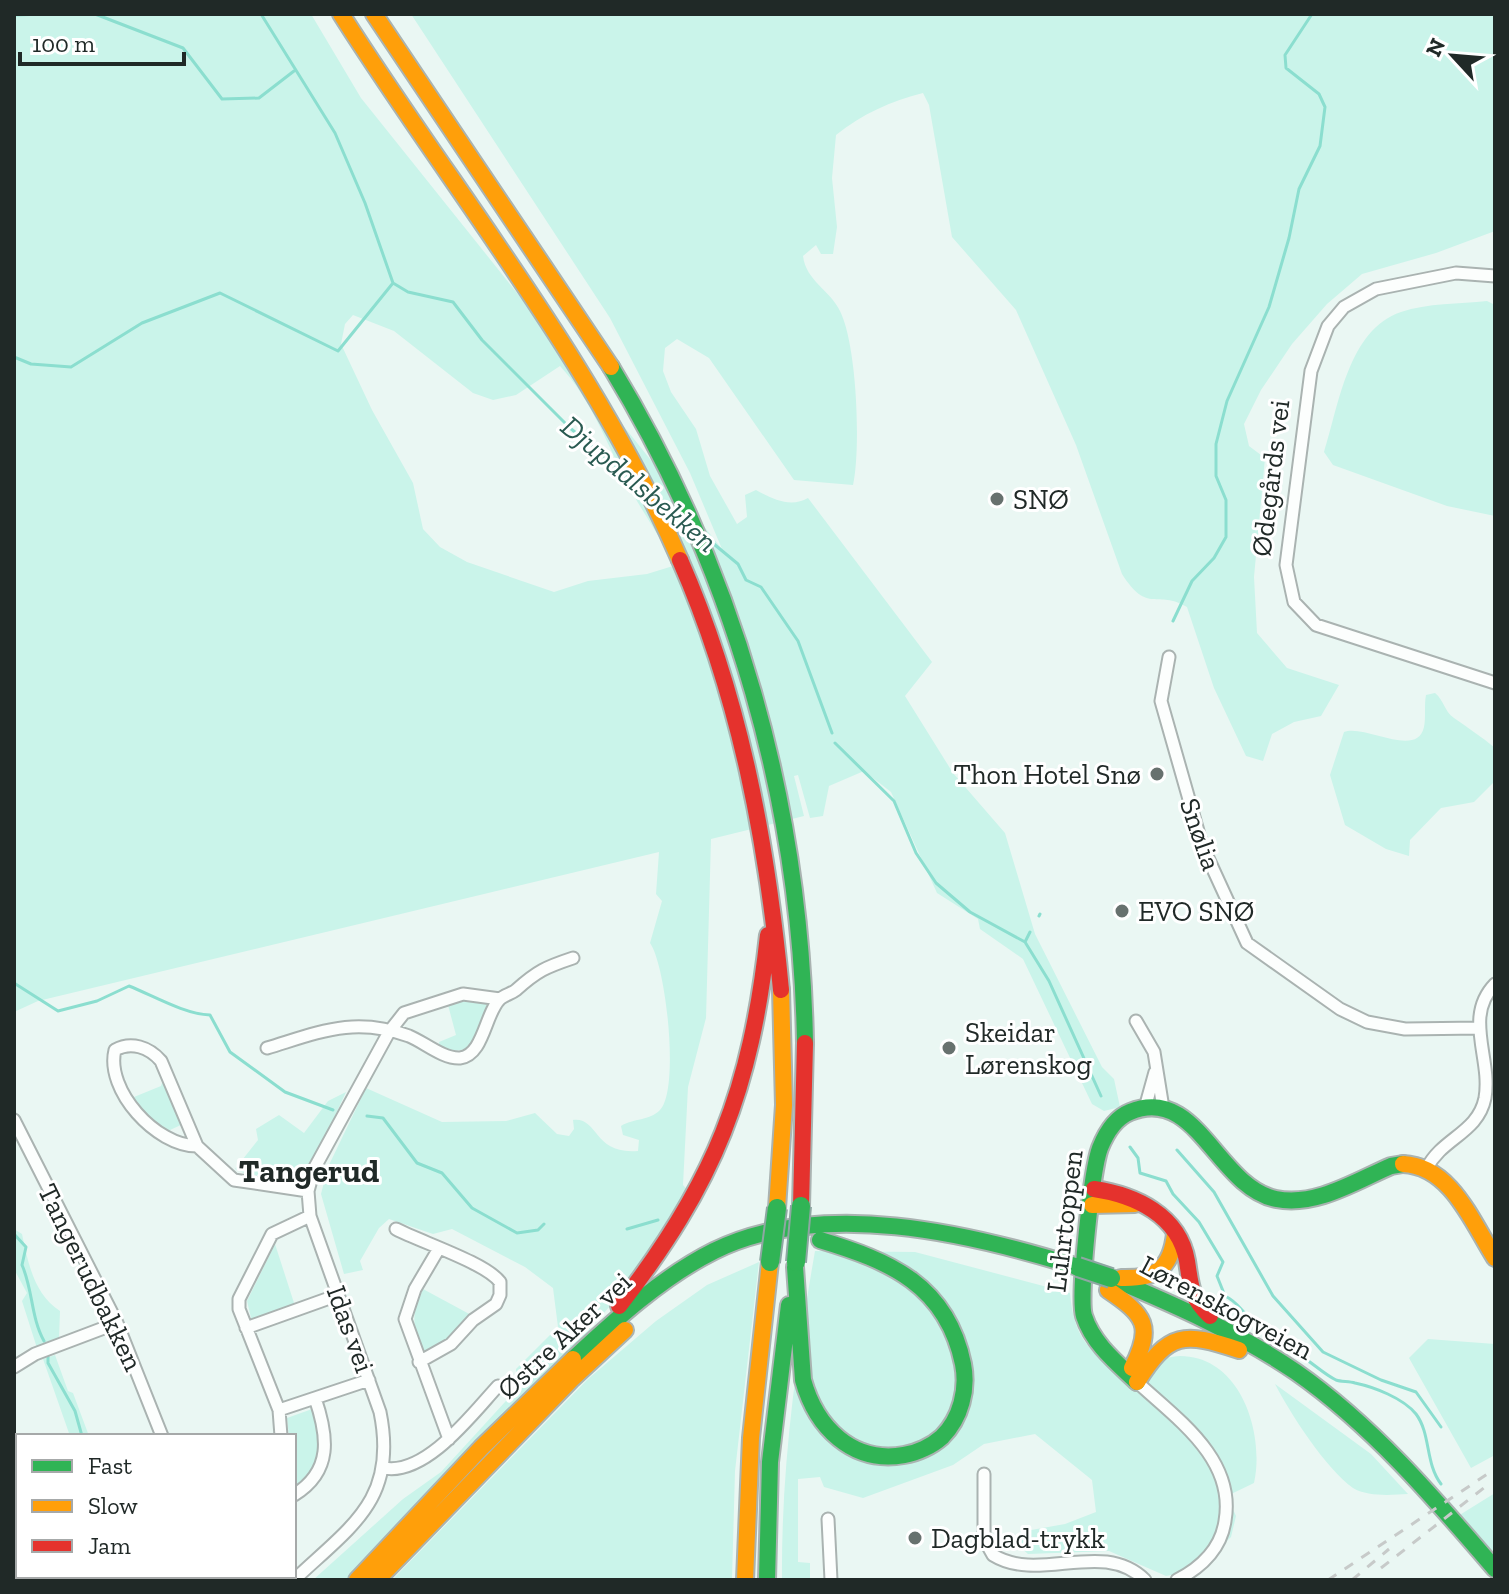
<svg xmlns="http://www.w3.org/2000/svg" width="1509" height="1594" font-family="'Zilla Slab',serif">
<rect width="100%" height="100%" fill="#eaf7f3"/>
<path fill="#caf4ea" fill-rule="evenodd" d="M14 14H311L361 98 722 549 690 473 610 318 411 14H1495V231L1436 253 1362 274 1327 304 1292 344 1261 390 1244 424 1249 446 1265 458 1254 577 1257 633 1287 668 1339 685 1321 716 1294 722 1272 734 1263 761 1246 756 1214 688 1187 607C1157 589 1148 615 1122 574L1076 445 1016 310 952 237 929 105 923 93C891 101 862 114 836 135L832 178 837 227 833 254H821L816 245 803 256C806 281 830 290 840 311 857 345 861 448 853 485L794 480 709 358 677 339 665 348 663 371 671 392 696 429 710 476 737 524 747 517 745 495 756 490C772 499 791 508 808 498L932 662 905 696 953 773 1005 833 1035 934 1102 1067 1114 1079 1120 1107 1104 1111 1092 1104 1023 959 980 929 978 919 937 893 891 792 864 771 829 786 823 816 810 818 798 775 794 776 804 816 711 839 706 1018 688 1087 683 1185 690 1193 616 1299 584 1336 347 1580H313L403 1499 441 1472 516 1390V1369L558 1327 553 1288 525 1267 452 1229 433 1234 389 1219 379 1228 360 1261 363 1270 344 1274 321 1194 328 1167 366 1088 442 1122 506 1121 535 1113 557 1134 569 1136 574 1129 573 1120C599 1117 593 1155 638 1151L639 1140 623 1135 621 1126C634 1118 649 1121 660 1110 680 1090 666 965 650 943L662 901 656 894 659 852 38 1001 14 1012ZM353 315 394 331 473 393 493 400 516 395 560 366C590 398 606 441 625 479 640 510 661 535 673 566L647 574 588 581 554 592 467 562 440 547 423 529 413 483 372 410 341 344 345 324Z
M1487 301 1495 305V516L1447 506 1333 465 1324 452C1339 405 1348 330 1401 312 1427 303 1460 304 1487 301Z
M1435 693C1444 700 1444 711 1454 718 1468 728 1482 737 1495 748V781L1474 802 1441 808 1410 840 1409 856 1386 849 1345 825 1330 775 1344 732C1365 724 1417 759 1424 727 1426 717 1424 705 1426 695Z
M465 998 493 1001C480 1029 476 1063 439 1046V1042L456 1035 448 1005Z
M163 1080 183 1124 170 1130 172 1136 145 1121 134 1097 161 1086Z
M346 1092 305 1181 254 1177 235 1169 258 1140 256 1129 279 1115 304 1133 328 1101Z
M14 1229 22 1234C28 1263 34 1294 60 1311L59 1339 37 1348 22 1301 27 1293 14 1269Z
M275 1244 295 1306 252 1322 247 1301Z
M815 1251 915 1252 1070 1293C1074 1339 1089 1349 1122 1378 1139 1372 1162 1356 1180 1356 1241 1356 1265 1434 1254 1483L1227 1496 1236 1516 1231 1537 1197 1570 1166 1576 1109 1551 1028 1554 1020 1547V1532L1065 1524 1096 1512 1092 1480 1035 1434 984 1444 953 1465 863 1498 824 1487 820 1477 798 1479V1562L810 1563V1580H782C781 1469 796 1360 815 1251Z
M759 1262 735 1471 732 1580H392L588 1379 656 1321 707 1285Z
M423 1289 473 1316C459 1332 443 1354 420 1350 413 1326 411 1312 423 1289Z
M1428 1339 1495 1344V1455L1471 1468 1409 1358Z
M55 1355 68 1391 73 1393 89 1436H70L43 1359Z
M1275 1384 1371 1454 1408 1494C1391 1495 1368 1497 1353 1488 1326 1469 1290 1413 1275 1384Z
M315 1408C329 1447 321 1463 294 1492V1436H289L287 1418Z
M1495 1493V1560L1458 1516Z"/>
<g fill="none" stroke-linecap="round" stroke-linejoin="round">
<path stroke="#8bdecf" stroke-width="3" d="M95 14 183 48 222 99 259 98 294 71
M261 14 335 133 365 203 393 283
M14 15 45 14
M393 283 408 292 453 302 482 340 570 428 631 478
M14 357 31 364 71 367 142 323 220 293 338 351 393 283
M665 505 681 518
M709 540 738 564 746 580 761 587 798 641 832 733
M1173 621 1192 581 1214 558 1226 537V500L1216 476V444L1227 401 1269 307 1289 238 1299 189 1320 146 1325 107 1319 94 1286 68 1285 55 1312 14
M835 743 894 801 916 853 936 883 970 912 1025 942 1049 981 1101 1096
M1039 916 1040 914
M1025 942 1030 932
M14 983 58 1011 97 1001 129 986C154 996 184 1014 210 1015L230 1052 285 1092 333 1110
M367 1116 383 1118 417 1163 442 1173 472 1208 517 1233 538 1230 544 1224
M1130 1147 1138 1158 1140 1173 1166 1181 1173 1194 1199 1222 1223 1262 1217 1276 1225 1296C1238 1302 1241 1311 1250 1318 1263 1326 1274 1330 1285 1341L1283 1349C1303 1352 1318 1371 1336 1380 1341 1382 1349 1381 1355 1383 1374 1387 1403 1398 1416 1414 1431 1434 1425 1463 1441 1484
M1177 1150 1214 1192 1273 1296 1323 1352 1381 1380 1416 1392 1441 1427
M627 1229 658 1220
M14 1234 26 1247 22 1265C33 1290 31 1318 44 1341
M48 1356V1363L75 1411 82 1436
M110 1576 112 1580"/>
<g stroke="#aab3b1" stroke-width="15">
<path id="street" d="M1495 276 1456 273 1376 289 1344 307 1328 326 1311 371 1286 565 1294 602 1316 625 1495 683
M1169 657 1161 701 1202 845 1247 943 1340 1009 1367 1022 1405 1029 1479 1028
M1136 1021 1154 1052 1163 1108
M267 1048C320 1032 354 1016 409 1036 424 1042 443 1059 460 1058 484 1055 485 1013 500 999 504 995 511 994 516 990 537 971 546 967 573 958
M1145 1108 1155 1072
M14 1120 117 1323 162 1436
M197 1146 161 1061C149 1047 131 1041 115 1050 105 1090 156 1146 197 1146L234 1180 308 1191
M1427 1168C1442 1138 1478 1133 1485 1098 1492 1058 1463 1017 1495 984
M310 1216 272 1234 239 1299V1309L279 1410 369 1380
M396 1229C421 1242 486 1263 500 1282V1295L496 1304 473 1320 451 1344 419 1362
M438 1250 415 1289 405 1319 449 1439
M246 1328 338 1295
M14 1367 35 1354 117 1323
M1137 1382C1177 1419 1236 1459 1225 1521 1221 1549 1202 1567 1177 1580
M279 1410 281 1436
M384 1468C426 1476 473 1413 498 1386
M984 1474V1539L993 1555C1040 1584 1102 1538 1145 1580
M294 1495C333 1471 328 1436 315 1398
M828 1519 831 1580
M216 1576 219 1580
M294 1580C351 1526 398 1500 380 1412L310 1216 308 1191 314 1169 389 1032 404 1013 463 994 500 999"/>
</g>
<g stroke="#aab3b1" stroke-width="20">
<path id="fast" d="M611 367C735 571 801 804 805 1043
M795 1267 803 1380C816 1427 852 1464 904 1455 917 1453 932 1446 942 1437 961 1418 968 1389 963 1364 947 1285 890 1261 820 1240
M1111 1278C1175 1305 1239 1333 1296 1372 1372 1425 1435 1499 1495 1569
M573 1359C615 1320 662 1277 714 1251 822 1198 969 1233 1078 1267
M1137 1382C1117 1363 1093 1344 1084 1316 1078 1297 1092 1169 1100 1148 1106 1133 1115 1118 1130 1112 1197 1084 1217 1187 1276 1199 1316 1207 1356 1181 1391 1166L1403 1164
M767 1580 770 1462 789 1305"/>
</g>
<g stroke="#aab3b1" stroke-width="20">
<path id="slow" d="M341 14C456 195 594 362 680 560
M374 14 611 367
M1403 1164C1451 1166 1472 1222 1495 1258
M1092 1205 1135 1204
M777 1208 784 1105 781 990
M1121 1278C1156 1279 1171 1269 1175 1234
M1108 1290C1145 1315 1154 1326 1132 1368
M1137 1382C1169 1331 1184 1332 1239 1350
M357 1580 481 1448 573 1359
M377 1580 571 1380 625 1330
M745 1580 751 1438 770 1262"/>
</g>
<g stroke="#aab3b1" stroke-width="20">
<path id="jam" d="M680 560C740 697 767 842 781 990
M1094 1189C1135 1195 1179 1215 1187 1261 1191 1286 1190 1297 1210 1316
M801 1206 805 1043
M619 1306C715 1183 751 1090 768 935"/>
</g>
<use href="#street" stroke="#fcfefd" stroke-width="11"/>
<use href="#fast" stroke="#30b455" stroke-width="16"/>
<use href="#slow" stroke="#ff9f0a" stroke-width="16"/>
<use href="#jam" stroke="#e5322d" stroke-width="16"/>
<path stroke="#c7cac9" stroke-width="3" stroke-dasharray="10 10" stroke-linecap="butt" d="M1381 1568 1485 1487
M1328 1580 1495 1469
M1352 1580 1389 1549"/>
<g stroke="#8ea7a2" stroke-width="22" stroke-linecap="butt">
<path id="fast-bridge" d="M770 1262 777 1208
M796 1262 801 1206
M1078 1267 1111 1278"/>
</g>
<use href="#fast-bridge" stroke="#30b455" stroke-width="18"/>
</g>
<g fill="#67716e" stroke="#fff" stroke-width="3">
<circle cx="997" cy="499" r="8"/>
<circle cx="1157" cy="774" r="8"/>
<circle cx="1122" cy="911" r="8"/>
<circle cx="949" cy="1048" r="8"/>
<circle cx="915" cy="1538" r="8"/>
</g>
<g text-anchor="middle" stroke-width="6" stroke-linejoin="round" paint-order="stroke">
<g font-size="28" fill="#202927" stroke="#fff">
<text transform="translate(1270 478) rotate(-83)" y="10">Ødegårds vei</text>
<text transform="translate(1201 834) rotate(71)" y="10">Snølia</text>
<text transform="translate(1064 1221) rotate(-83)" y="10">Luhrtoppen</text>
<text transform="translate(91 1277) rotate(64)" y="10">Tangerudbakken</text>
<text transform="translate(1227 1307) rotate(28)" y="10">Lørenskogveien</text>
<text transform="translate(351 1329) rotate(70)" y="10">Idas vei</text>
<text transform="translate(564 1335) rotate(-43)" y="10">Østre Aker vei</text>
</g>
<g font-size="28" fill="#202927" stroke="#fff" text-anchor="start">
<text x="1013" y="509">SNØ</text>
<text x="1141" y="784" text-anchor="end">Thon Hotel Snø</text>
<text x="1138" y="921">EVO SNØ</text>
<text x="965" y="1042">Skeidar<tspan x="965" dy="32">Lørenskog</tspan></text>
<text x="931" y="1548">Dagblad-trykk</text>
</g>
<g font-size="30" font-style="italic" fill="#295a51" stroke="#fff">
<text transform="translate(639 484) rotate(40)" y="10">Djupdalsbekken</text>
</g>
<g font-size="32" font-weight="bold" fill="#202927" stroke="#fff">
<text x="309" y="1182">Tangerud</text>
</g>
</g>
<rect width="1509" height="1594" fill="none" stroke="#202927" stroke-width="32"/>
<rect x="16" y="1434" width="280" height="144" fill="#ffffff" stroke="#a6a9a9" stroke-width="2"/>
<rect x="32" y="1460" width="40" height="12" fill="#30b455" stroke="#a6a9a9" stroke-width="2"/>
<text x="88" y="1474" font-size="24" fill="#202927">Fast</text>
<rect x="32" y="1500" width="40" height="12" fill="#ff9f0a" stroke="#a6a9a9" stroke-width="2"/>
<text x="88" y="1514" font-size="24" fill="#202927">Slow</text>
<rect x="32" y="1540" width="40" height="12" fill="#e5322d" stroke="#a6a9a9" stroke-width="2"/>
<text x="88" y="1554" font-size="24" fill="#202927">Jam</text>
<g transform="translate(1453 56) rotate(296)" stroke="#ffffff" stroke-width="6" paint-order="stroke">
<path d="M0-6L14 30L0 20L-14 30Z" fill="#202927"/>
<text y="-12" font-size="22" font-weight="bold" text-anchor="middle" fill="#202927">N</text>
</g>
<path d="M20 52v12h164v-12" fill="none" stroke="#202927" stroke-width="4"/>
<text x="32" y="52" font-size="24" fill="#202927" stroke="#ffffff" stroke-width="6" paint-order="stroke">100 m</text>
</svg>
